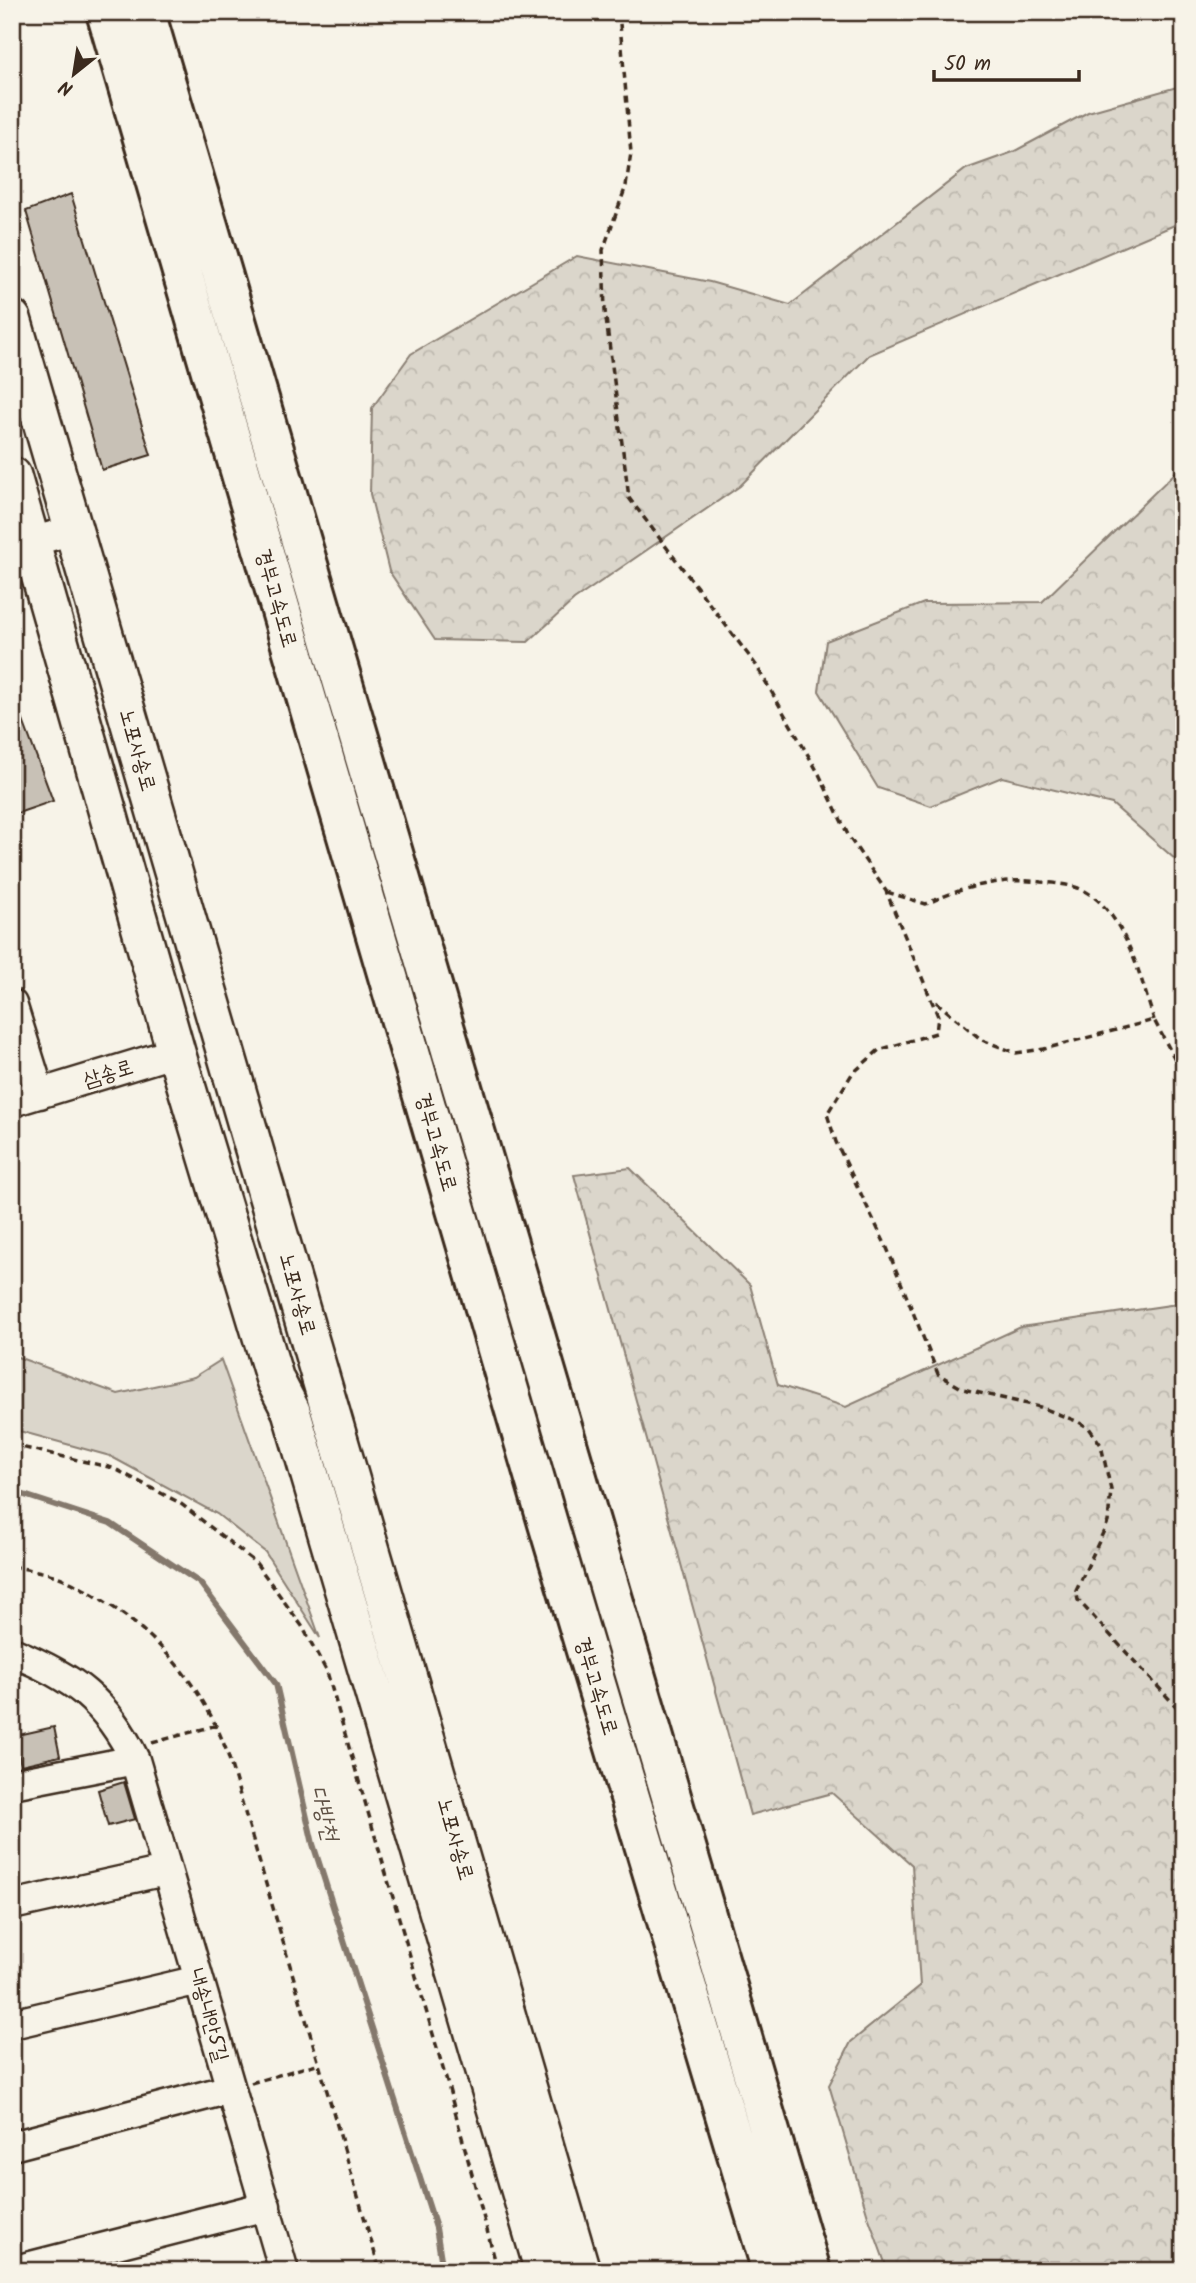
<svg xmlns="http://www.w3.org/2000/svg" width="1196" height="2283" font-family="Kalam,'Poor Story',sans-serif">
<defs>
<pattern id="forest-crowns" width="20" height="18" patternUnits="userSpaceOnUse" patternTransform="scale(1.75)"><rect width="20" height="18" fill="#dbd6cb"/><path d="M2 6a3 3 0 1 1 6 0M12 15a3 3 0 1 1 6 0" fill="none" stroke="#bdb8ae"/></pattern>
</defs>
<rect width="100%" height="100%" fill="#f7f3e8"/>
<filter id="ink" filterUnits="userSpaceOnUse"><feTurbulence type="fractalNoise" baseFrequency=".0143" numOctaves="2"/><feDisplacementMap in="SourceGraphic" scale="14" xChannelSelector="R" yChannelSelector="G"/><feConvolveMatrix kernelMatrix="1 2 1 2 8 2 1 2 1" color-interpolation-filters="sRGB"/></filter>
<g filter="url(#ink)">
<path fill="#dbd6cb" stroke="#8b8074" stroke-width="2" d="M12 1355 118 1394 194 1377 221 1360 320 1638 265 1552 217 1514 110 1456 12 1429Z"/>
<path fill="url(#forest-crowns)" stroke="#8b8074" stroke-width="2" d="M1184 85V221L869 355 740 486 574 600 528 642 435 640 389 571 370 494 372 408 411 354 577 256 710 282 790 305 966 169 1013 152 1088 112Z
M1184 464V867L1112 804 1002 777 931 806 878 788 819 691 826 641 924 603 1042 602Z
M630 1168 750 1285 778 1385 846 1407 1021 1327 1184 1303V1794L1177 1817 1184 1825V2271H888L868 2216 829 2085 851 2042 920 1986 912 1865 832 1793 750 1815 574 1175Z"/>
<g fill="none" stroke-linecap="round" stroke-linejoin="round">
<path stroke="#84786c" stroke-width="6" d="M12 1491 110 1523 200 1583 276 1684 313 1844 436 2228 443 2271"/>
</g>
<path fill="#c8c1b6" stroke="#3b2a1e" stroke-width="2" d="M71 194 151 455 102 470 26 211Z
M12 691 53 801 12 815Z
M54 1727 60 1756 21 1765 14 1736Z
M124 1782 135 1819 108 1826 98 1790Z"/>
<g fill="none" stroke-linecap="round" stroke-linejoin="round">
<g stroke="#3b2a1e" stroke-width="33">
<path id="minor" d="M12 547 74 530
M12 1004 40 1094
M12 1102 176 1052
M12 1652C73 1677 106 1700 135 1760L284 2271
M12 1784 135 1760
M12 1905 165 1871
M12 2024 199 1980
M12 2146 230 2089
M19 2269 266 2206"/>
</g>
<g stroke="#3b2a1e" stroke-width="42">
<path id="major" d="M12 319 581 2271
M12 476 176 1052 275 1380 291 1411 544 2271"/>
</g>
<g stroke="#3b2a1e" stroke-width="44">
<path id="highway" d="M106 12 549 1527 772 2271
M145 12 811 2271"/>
</g>
<path stroke="#3b2a1e" stroke-width="3.5" stroke-dasharray="7 5" stroke-linecap="butt" d="M619 12 631 153 626 186 603 250 605 311 629 498 756 665 819 774 849 837 886 891 938 1016 936 1033 879 1050 852 1074 827 1114 836 1142 887 1248 938 1374 963 1389 1040 1407 1079 1422 1089 1428 1101 1445 1111 1490 1108 1522 1076 1591 1078 1600 1184 1715
M887 892 926 904C963 887 1000 877 1041 882 1053 883 1066 884 1078 888 1124 906 1141 979 1154 1020
M936 1002 982 1040 1016 1053 1044 1049 1154 1020 1184 1076
M12 1445 113 1468 180 1503 256 1563 302 1626 327 1672 449 2089 498 2271
M12 1566C29 1570 49 1572 64 1579 140 1615 200 1675 228 1755L380 2271
M152 1743 217 1725
M251 2083 320 2063"/>
<use href="#minor" stroke="#f7f3e8" stroke-width="28"/>
<use href="#major" stroke="#f7f3e8" stroke-width="37"/>
<use href="#highway" stroke="#f7f3e8" stroke-width="38"/>
</g>
</g>
<g text-anchor="middle" stroke-width="5" stroke-linejoin="round" paint-order="stroke">
<g font-size="21" fill="#3b2a1e" stroke="#f7f3e8">
<text transform="translate(277 598) rotate(74)" y="7">경부고속도로</text>
<text transform="translate(138 750) rotate(74)" y="7">노포사송로</text>
<text transform="translate(108 1073) rotate(-17)" y="7">삼송로</text>
<text transform="translate(437 1142) rotate(74)" y="7">경부고속도로</text>
<text transform="translate(298 1294) rotate(74)" y="7">노포사송로</text>
<text transform="translate(597 1686) rotate(73)" y="7">경부고속도로</text>
<text transform="translate(456 1839) rotate(74)" y="7">노포사송로</text>
<text transform="translate(209 2015) rotate(74)" y="7">내송내안5길</text>
</g>
<g font-size="23" font-style="italic" fill="#5f5145" stroke="#f7f3e8">
<text transform="translate(325 1813) rotate(76)" y="8">다방천</text>
</g>
</g>
<rect width="1196" height="2283" fill="none" stroke="#f7f3e8" stroke-width="42"/>
<rect x="21" y="21" width="1154" height="2241" fill="none" stroke="#3b2a1e" stroke-width="2.5" filter="url(#ink)"/>
<g transform="translate(74 74) rotate(210)" stroke="#f7f3e8" stroke-width="5" paint-order="stroke">
<path d="M0-5L12 26L0 18L-12 26Z" fill="#3b2a1e"/>
<text y="-10" font-size="19" font-weight="bold" text-anchor="middle" fill="#3b2a1e">N</text>
</g>
<path d="M934 70v10h145v-10" fill="none" stroke="#3b2a1e" stroke-width="3.5"/>
<text x="944" y="70" font-size="21" fill="#3b2a1e" stroke="#f7f3e8" stroke-width="5" paint-order="stroke">50 m</text>
</svg>
